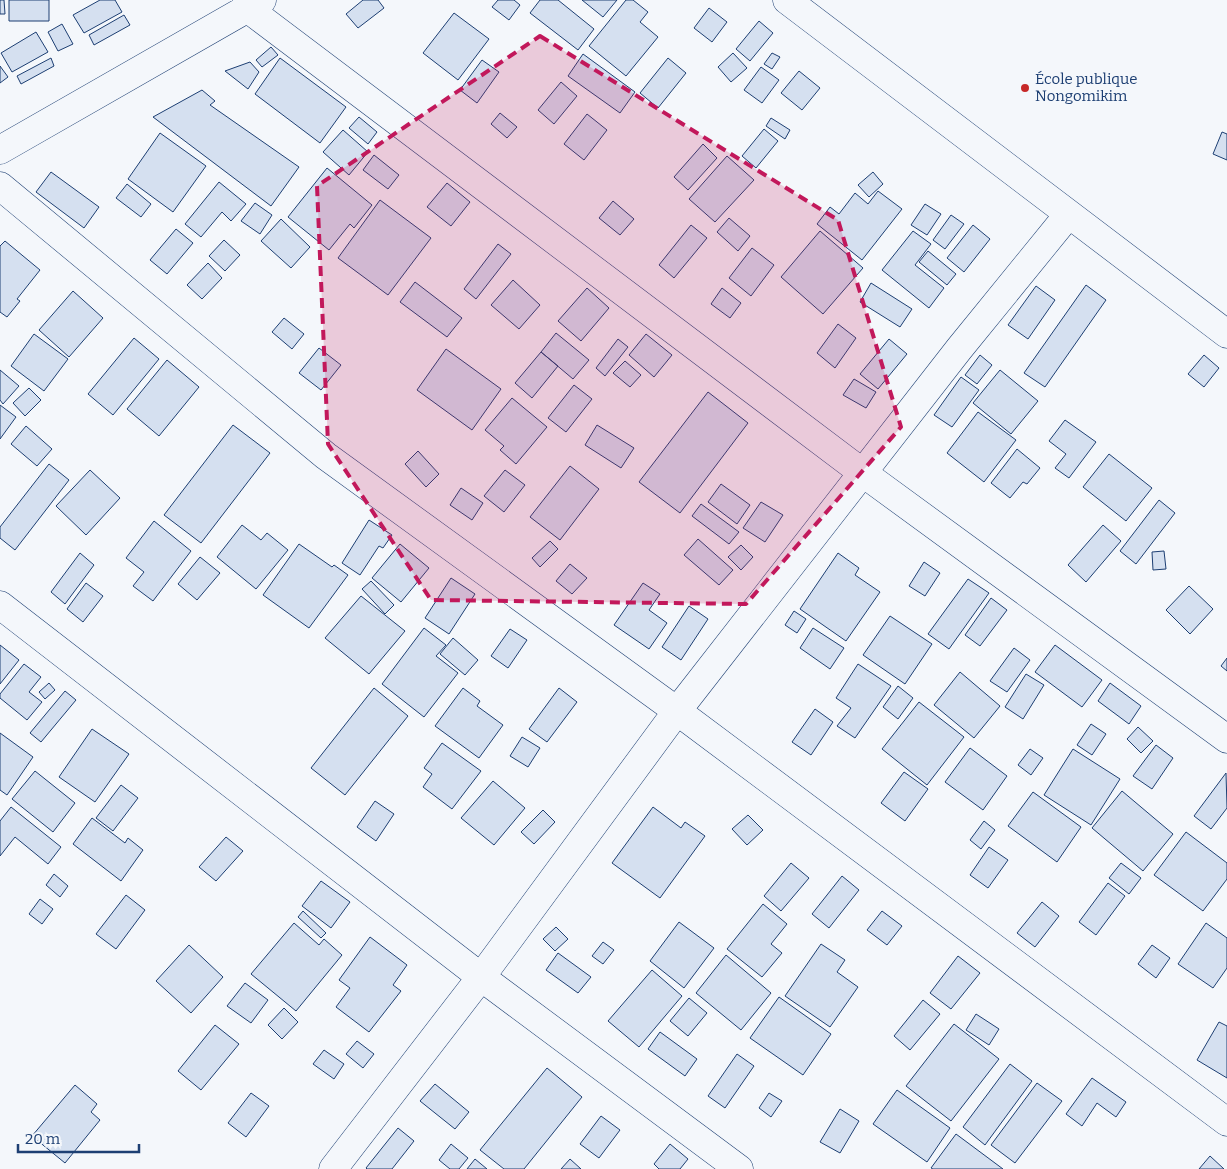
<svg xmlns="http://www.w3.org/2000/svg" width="1227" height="1169" font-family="Bitter,serif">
<rect width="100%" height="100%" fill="#f4f7fb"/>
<path fill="#d5e0f0" stroke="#1d3f73" d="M0 0H4L5 14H0Z
M9 0H49V21H9Z
M100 0H115L122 12 84 33 73 15Z
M363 0H378L384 8 358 28 346 14Z
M498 0H514L520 5 509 20 492 7Z
M540 0H558L594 29 578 50 530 13Z
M582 0H617L603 17Z
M626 0H633L648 12 640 22 658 37 626 76 589 46Z
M709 8 727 22 712 42 694 28Z
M454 13 489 39 458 80 423 53Z
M124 15 130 25 94 45 89 35Z
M759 21 773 33 750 61 736 49Z
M62 24 73 44 58 51 48 32Z
M36 32 48 52 12 72 1 53Z
M271 47 278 55 262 67 256 60Z
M733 53 747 68 731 82 718 67Z
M772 53 780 57 772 69 764 64Z
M583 54 635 92 620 113 568 76Z
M51 58 54 66 21 84 17 76Z
M280 58 346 107 320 143 255 94Z
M668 58 686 73 658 108 640 93Z
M482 60 499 72 477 103 460 90Z
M250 62 259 72 248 89 225 71Z
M0 66 8 77 0 83Z
M761 67 779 80 762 103 744 90Z
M799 71 820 88 802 110 781 93Z
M561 82 577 96 554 124 538 110Z
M202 90 215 101 210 105 299 167 271 206 153 117Z
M500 113 517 127 507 138 491 124Z
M587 114 607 130 584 160 564 144Z
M359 117 377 132 368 144 349 128Z
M771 118 790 130 785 139 766 126Z
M764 129 778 141 756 168 742 156Z
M343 130 368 152 349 175 323 152Z
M1222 132 1227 134V160L1213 154Z
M160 133 206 166 173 212 128 179Z
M703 144 717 158 688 190 674 177Z
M374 155 399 175 388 189 363 170Z
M727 156 754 180 715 222 689 199Z
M327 168 372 205 354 228 350 224 329 250 288 217Z
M51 172 99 207 84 228 36 192Z
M873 172 883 184 869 197 858 185Z
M219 182 246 204 231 221 222 212 201 237 185 224Z
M447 183 470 202 451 226 427 207Z
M127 184 151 204 141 217 116 198Z
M878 191 902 209 862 260 817 224 830 207 839 214 855 193 868 204Z
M380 200 431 238 388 295 338 258Z
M613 201 634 219 620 235 599 218Z
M255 203 272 215 260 234 241 221Z
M925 204 941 214 927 235 911 225Z
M951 215 964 224 945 249 933 240Z
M729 218 750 236 738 251 717 232Z
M281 219 310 247 291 268 261 241Z
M691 225 707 238 674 278 659 265Z
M973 225 990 239 964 272 947 258Z
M176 229 193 243 167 274 150 260Z
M820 231 863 268 823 314 781 277Z
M913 231 931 244 915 265 944 288 929 308 882 270Z
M224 240 240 255 225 271 209 256Z
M5 241 40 270 17 299 20 301 7 317 0 312V246Z
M498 244 511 254 476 299 464 289Z
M752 248 774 265 751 296 729 278Z
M928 251 956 274 947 285 919 262Z
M208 263 222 278 202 299 187 285Z
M513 280 540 305 519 329 491 305Z
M415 282 462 318 447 337 400 302Z
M871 283 912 309 900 327 860 302Z
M1086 285 1106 300 1045 387 1024 373Z
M1036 286 1055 300 1028 339 1008 325Z
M587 288 609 308 581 341 558 321Z
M722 288 741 303 730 318 711 304Z
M73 291 103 318 69 357 39 330Z
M284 318 304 334 292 349 272 332Z
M838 324 856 338 835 368 817 353Z
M556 333 589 360 573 379 541 352Z
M34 334 68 359 44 391 11 366Z
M646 334 672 355 654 377 629 355Z
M134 338 159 359 113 415 88 394Z
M618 339 628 347 605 376 596 368Z
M889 339 907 354 878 389 860 374Z
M319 348 341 365 321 390 299 373Z
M446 349 501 389 472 430 417 390Z
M541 352 558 366 532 398 515 383Z
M980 355 992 365 977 384 965 375Z
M1204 355 1219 368 1204 387 1188 374Z
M167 360 199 387 159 436 127 409Z
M625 361 641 375 630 387 613 373Z
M0 370 19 386 3 404 0 400Z
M1000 370 1038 401 1011 434 973 403Z
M961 377 979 390 952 427 934 415Z
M854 379 876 392 866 408 843 395Z
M574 385 592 399 566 432 548 418Z
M29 388 41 400 25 416 13 403Z
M708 392 748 423 680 513 639 482Z
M512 398 547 427 516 464 500 450 504 446 485 430Z
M0 405 16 417 0 439Z
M978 412 1016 440 984 482 947 453Z
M1065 420 1096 442 1069 478 1055 468 1066 454 1049 441Z
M233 425 270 453 201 543 164 515Z
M597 425 634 448 621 468 585 445Z
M26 426 52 449 37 466 11 444Z
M1017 449 1040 468 1027 484 1023 482 1010 498 991 483Z
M418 451 439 474 426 487 405 464Z
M1109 454 1152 488 1126 521 1083 487Z
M49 464 69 480 15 550 0 538V527Z
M570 466 599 489 560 540 530 517Z
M90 470 120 498 86 535 56 506Z
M505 470 525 485 504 512 484 496Z
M721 484 750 505 737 524 708 502Z
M461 488 483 503 472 520 450 505Z
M1159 500 1175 513 1136 564 1120 551Z
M761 502 783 515 765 542 743 528Z
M701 504 739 532 729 544 692 516Z
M369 520 392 535 383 548 379 546 360 575 342 563Z
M154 521 191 551 153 601 133 586 144 572 126 558Z
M242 525 261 540 267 533 288 550 256 589 217 557Z
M1103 525 1121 541 1086 582 1068 565Z
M698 539 733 570 719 585 684 555Z
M550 541 558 549 540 567 532 558Z
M299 544 332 567 334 565 348 575 309 628 263 595Z
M400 544 429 568 401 602 372 578Z
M741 545 753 557 741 570 728 557Z
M1164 551 1166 569 1153 570 1152 552Z
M80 553 94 565 65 604 51 592Z
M838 553 859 568 855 575 880 592 846 641 800 609Z
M200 557 220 573 197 600 178 584Z
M924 562 940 573 925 596 909 586Z
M570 564 587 578 572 594 556 581Z
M451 578 475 594 449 634 425 618Z
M968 579 989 593 949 649 928 634Z
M371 581 394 605 385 614 362 589Z
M86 583 103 596 83 622 67 609Z
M643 583 660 594 649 610 667 623 649 649 614 625Z
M1189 586 1213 609 1190 634 1166 610Z
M361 596 405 631 369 674 325 638Z
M991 598 1007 610 980 646 965 635Z
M689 606 708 619 681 660 662 647Z
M794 611 806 619 797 633 785 625Z
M890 616 932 644 905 684 863 655Z
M424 628 446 645 436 656 458 673 424 717 382 684Z
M813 628 844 648 830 669 800 648Z
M510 629 527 640 508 668 491 656Z
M453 638 478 660 465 675 440 654Z
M0 645 19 660 0 684Z
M1055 645 1102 680 1082 707 1035 672Z
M1014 648 1030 660 1007 692 990 681Z
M1227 658V671L1221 666Z
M24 664 41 677 29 692 42 702 27 720 0 698V694Z
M858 664 891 686 855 738 837 726 851 708 836 698Z
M960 672 1000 706 974 738 934 705Z
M1026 674 1044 685 1023 719 1005 707Z
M49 683 55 690 45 699 39 692Z
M1110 683 1141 706 1129 724 1098 701Z
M898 686 913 698 898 719 883 707Z
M374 688 408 716 345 795 311 768Z
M463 688 480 701 477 706 503 725 479 758 435 726Z
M559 688 577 702 547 742 529 729Z
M65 691 76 700 41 742 30 733Z
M919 702 964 737 927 785 882 749Z
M815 709 833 722 811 755 792 742Z
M1091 724 1106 734 1092 755 1077 745Z
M1138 727 1153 741 1141 753 1127 739Z
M92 729 129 754 95 802 59 777Z
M0 733 33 757 7 795 0 790Z
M522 737 540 748 528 767 510 756Z
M442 743 481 771 452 809 423 787 432 774 424 768Z
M1156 745 1173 758 1152 789 1133 776Z
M970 748 1007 776 983 810 945 782Z
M1030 749 1043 758 1031 775 1018 765Z
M1073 749 1120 779 1091 825 1044 795Z
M35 771 75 803 53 832 12 799Z
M904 772 928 789 905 821 881 803Z
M1226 773 1227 808 1211 829 1194 816Z
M493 781 525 808 494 845 461 818Z
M121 785 138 798 113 831 96 818Z
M1122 791 1173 834 1143 871 1092 828Z
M1033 792 1081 827 1057 862 1008 826Z
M375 801 394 814 376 841 357 827Z
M11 807 61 847 48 864 15 837 0 856V821Z
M653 807 681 828 685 822 705 836 660 898 612 863Z
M543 810 555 822 534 844 521 832Z
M748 815 763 830 747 845 732 829Z
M92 818 125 843 128 838 143 850 121 881 73 844Z
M984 821 995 830 981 849 970 840Z
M1186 832 1227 863V879L1203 911 1154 875Z
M226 837 243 851 216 881 199 867Z
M989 847 1008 860 988 888 970 875Z
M791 863 809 878 781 911 764 896Z
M1121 863 1141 878 1129 894 1109 878Z
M54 874 68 886 60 897 46 885Z
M842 876 859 890 829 928 812 914Z
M321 881 350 902 331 928 302 906Z
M1108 883 1125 896 1096 935 1079 922Z
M126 895 145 910 116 949 96 934Z
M40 899 53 909 42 924 29 914Z
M1042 902 1059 916 1035 947 1017 933Z
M763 904 787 924 771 944 782 953 762 977 727 949Z
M303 911 326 933 321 938 298 917Z
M882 911 902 926 887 945 867 930Z
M679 922 714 948 684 988 650 961Z
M294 923 319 945 324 939 342 955 296 1011 251 974Z
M1206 923 1227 938V968L1213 988 1178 964Z
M556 927 568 939 555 951 543 939Z
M370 937 407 965 393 985 401 991 369 1032 336 1007 350 988 339 980Z
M603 942 614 950 603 964 592 956Z
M821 944 845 960 837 972 858 987 830 1027 785 996Z
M189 945 223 977 191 1013 156 981Z
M1152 945 1170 958 1156 978 1138 964Z
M558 953 591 977 578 993 546 970Z
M726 955 771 993 741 1030 696 993Z
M958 956 980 973 951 1009 930 993Z
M652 970 682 996 639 1047 608 1021Z
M245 983 268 1000 251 1023 227 1006Z
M779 997 831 1034 803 1075 750 1038Z
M689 998 707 1013 688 1036 670 1021Z
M923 1000 940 1014 910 1050 894 1036Z
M284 1008 298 1022 282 1039 268 1025Z
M976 1014 999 1029 989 1045 966 1030Z
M1219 1022 1227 1026V1078L1197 1060Z
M954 1024 999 1059 951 1121 906 1086Z
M215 1025 239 1044 201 1090 178 1071Z
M660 1032 697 1059 685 1076 648 1049Z
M357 1041 374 1054 363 1068 346 1054Z
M324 1050 344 1064 334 1079 313 1064Z
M737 1054 754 1066 725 1108 708 1096Z
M1010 1064 1032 1081 985 1145 963 1127Z
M547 1068 582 1097 524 1169H504L480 1150Z
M1092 1078 1126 1102 1116 1117 1097 1103 1082 1126 1066 1114Z
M1037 1083 1062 1101 1015 1163 991 1145Z
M435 1084 469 1112 455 1129 420 1101Z
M75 1085 97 1104 91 1112 100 1120 65 1163 32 1136Z
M897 1090 950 1128 927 1162 873 1124Z
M251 1093 269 1106 246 1137 228 1123Z
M769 1093 782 1101 771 1117 759 1108Z
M840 1109 859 1121 840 1153 820 1142Z
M601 1116 620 1130 599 1158 580 1144Z
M398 1128 414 1141 392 1169H367L366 1168Z
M956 1134 1003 1169H933L931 1168Z
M451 1144 468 1158 459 1169H450L439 1160Z
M670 1144 688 1159 680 1169H659L654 1164Z
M1210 1156 1224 1169H1199Z
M475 1159 487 1169H467Z
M570 1159 581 1169H561Z"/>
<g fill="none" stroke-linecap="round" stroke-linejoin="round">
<g stroke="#1d3f73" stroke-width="29">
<path id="minor" d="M247 0V8L863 473 1227 739
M787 0 1227 334
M0 150 262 0
M0 186 326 456 677 711 1227 1122
M0 605 481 977 739 1169
M333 1169 481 977 677 711 959 349 1068 215"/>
</g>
<use href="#minor" stroke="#f4f7fb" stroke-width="28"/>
</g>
<path fill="#c2185b" fill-opacity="0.2" stroke="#c2185b" stroke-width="4" stroke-dasharray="10 6" stroke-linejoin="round" d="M540 36 838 220 901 427 746 604 431 600 328 444 317 186Z"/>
<circle fill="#c62828" stroke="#f4f7fb" stroke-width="2" cx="1025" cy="88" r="5"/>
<g text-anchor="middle" stroke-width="4" stroke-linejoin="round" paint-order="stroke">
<g font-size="15" fill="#1d3f73" stroke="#f4f7fb" text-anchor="start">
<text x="1035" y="84">École publique<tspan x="1035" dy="17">Nongomikim</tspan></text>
</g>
</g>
<path d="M18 1144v8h121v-8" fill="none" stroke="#1d3f73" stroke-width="2.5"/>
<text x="25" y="1144" font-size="15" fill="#1d3f73" stroke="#f4f7fb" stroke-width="4" paint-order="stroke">20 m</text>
</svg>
